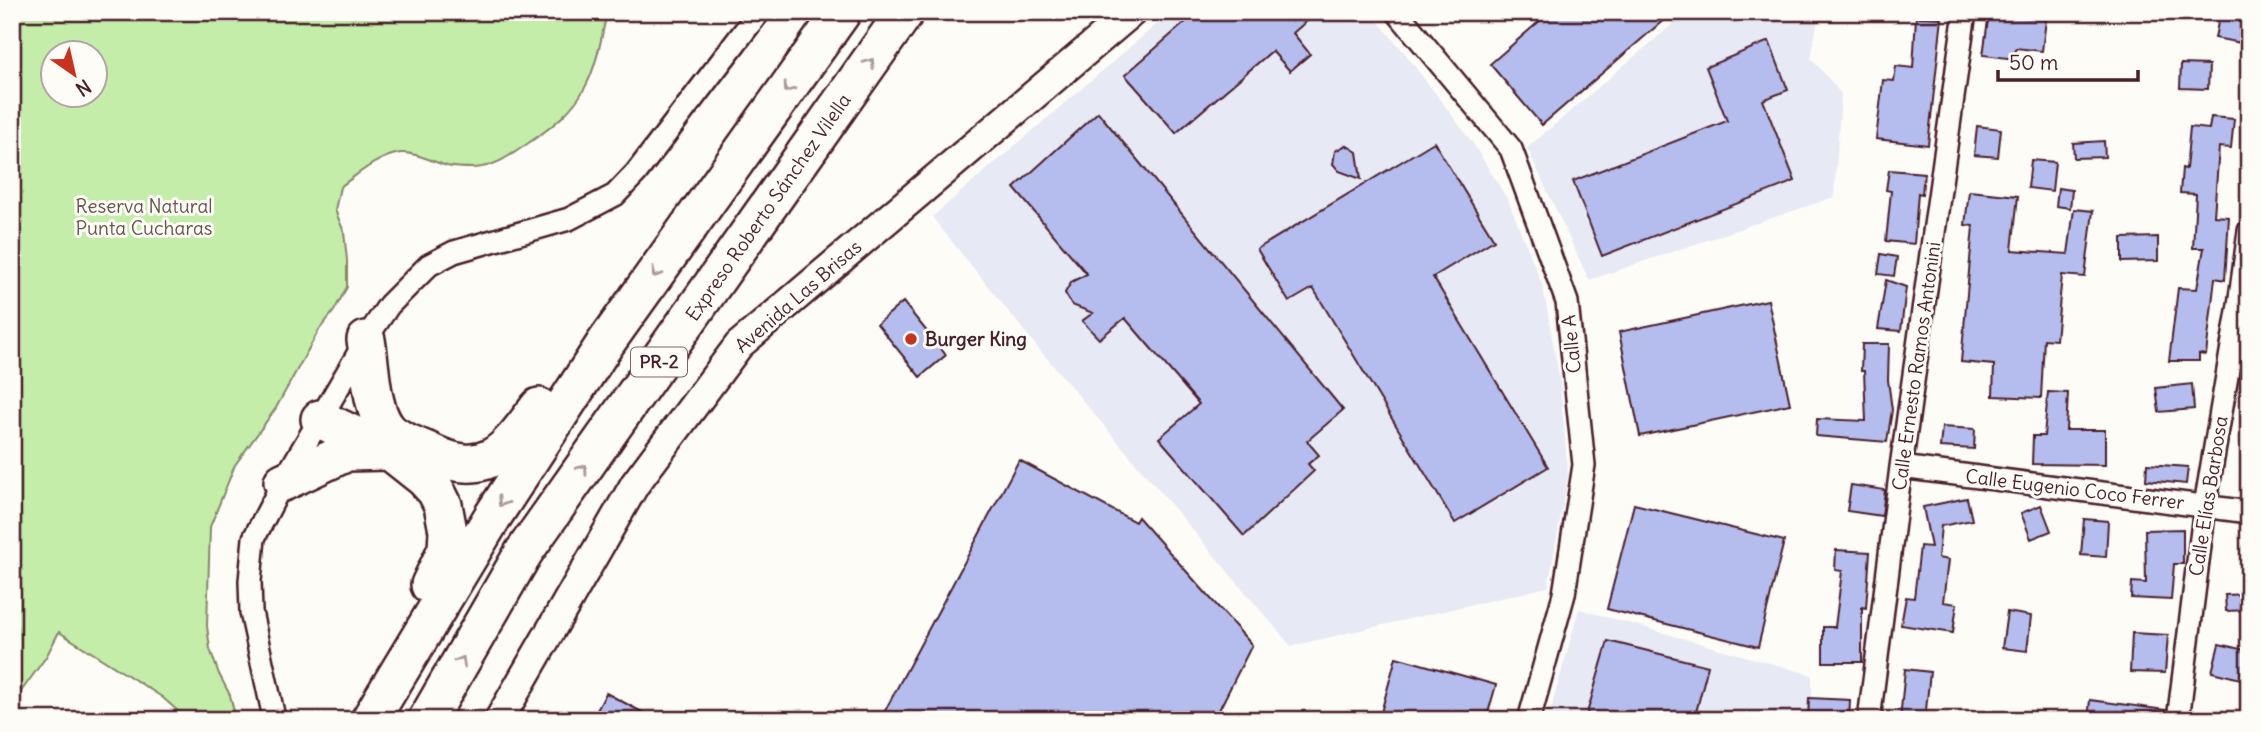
<svg xmlns="http://www.w3.org/2000/svg" width="2261" height="732" font-family="Delius,sans-serif">
<rect width="100%" height="100%" fill="#fdfcf7"/>
<filter id="ink" filterUnits="userSpaceOnUse"><feTurbulence type="fractalNoise" baseFrequency=".0143" numOctaves="2"/><feDisplacementMap in="SourceGraphic" scale="14" xChannelSelector="R" yChannelSelector="G"/><feConvolveMatrix kernelMatrix="1 2 1 2 8 2 1 2 1" color-interpolation-filters="sRGB"/></filter>
<g filter="url(#ink)">
<path fill="#e7e9f4" d="M1171 12H1370L1404 52 1472 142 1508 200 1543 287 1560 382 1568 476 1548 587 1291 646 1034 343 932 217Z
M1687 12H1819L1811 58 1841 94 1834 197 1589 280 1527 148Z
M1579 609 1812 675V720H1548Z"/>
<path fill="#c3eda9" stroke="#86866a" stroke-width="2" fill-rule="evenodd" d="M12 12H607C593 81 587 104 527 144 511 155 495 167 474 168 465 168 456 168 447 166 434 162 415 152 401 153 378 156 358 174 340 187L335 210 344 232 347 260V287L334 311 319 330 276 408 235 465 210 527 207 626 210 649 219 674 230 695 236 720H188L162 697 59 632 46 657 12 704ZM52 52H94V94H52Z"/>
<path fill="#b5bdee" stroke="#4a1f2b" stroke-width="2" d="M1197 12H1317L1293 33 1310 54 1290 71 1272 51 1176 133 1125 75Z
M1550 12H1673L1542 125 1490 64Z
M2220 12H2249L2246 44 2215 38Z
M1989 13 2046 20 2042 51 2016 48 2015 59 1983 55Z
M1916 17 1942 18 1928 145 1876 139 1883 80 1894 81 1896 66 1913 68Z
M1769 41 1788 90 1763 100 1795 181 1602 256 1573 181 1727 121 1706 67Z
M2181 64 2209 65 2208 89 2180 88Z
M1098 112 1343 410 1307 441 1319 455 1308 464 1314 471 1244 536 1159 438 1199 404 1125 318 1099 339 1082 321 1093 313 1072 305 1065 293 1071 282 1087 274 1014 188Z
M2211 117 2234 119 2231 148 2219 147 2214 216 2229 217 2225 280 2215 278 2206 355 2199 354V361H2169L2178 288 2197 289 2204 248H2193L2196 194 2180 193 2182 168 2186 169 2190 127 2209 129Z
M1977 126 2001 129 1998 157 1974 155Z
M2104 141 2105 157 2074 158 2073 143Z
M1434 142 1494 240 1433 277 1548 467 1455 523 1313 288 1289 302 1257 249Z
M1346 145 1357 152 1361 179 1339 171 1333 164 1335 151Z
M2031 160 2055 162 2052 191 2028 188Z
M1889 170 1924 173 1922 194 1918 193 1914 244 1886 241 1891 191 1886 190Z
M2058 188 2072 190 2070 208 2056 206Z
M1969 191 2018 196 2012 250 2068 254 2074 209 2093 211 2085 277 2062 275 2056 340 2044 339 2041 398 1993 396 1994 365 1961 362 1973 226 1965 225Z
M2158 237V261L2122 262V238Z
M1881 254 1897 257 1894 276 1878 274Z
M1886 280 1906 287 1901 331 1878 329Z
M1768 300 1790 404 1640 436 1619 332Z
M903 302 946 355 920 377 877 324Z
M1862 344H1889L1888 380 1892 410 1887 442 1816 436 1817 419 1866 421 1864 371H1861Z
M2192 384 2194 409 2159 412 2156 388Z
M2048 392 2068 393 2066 430H2105V465L2032 464 2033 436H2044Z
M1942 427 1975 429 1974 449 1940 447Z
M1019 460 1135 522 1138 517 1252 645 1214 720H880Z
M2147 464 2188 467 2186 484 2146 480Z
M1851 485 1885 490 1882 516 1847 511Z
M1967 498 1972 520 1941 526 1938 558 1948 560 1943 602 1957 604 1953 633 1901 625 1906 597 1914 598 1920 546 1931 547 1923 507Z
M1634 504 1784 541 1758 647 1607 609Z
M2041 505 2051 531 2031 539 2021 513Z
M2084 519 2108 521 2106 557 2081 555Z
M2183 529V564H2174L2171 600 2131 598 2132 582 2146 583 2145 530Z
M1836 550 1870 552 1866 608 1862 607V662H1823V627H1835L1842 571 1835 570Z
M2249 594V610L2226 611 2225 595Z
M2007 612 2031 616 2027 651 2002 648Z
M2132 633 2168 635 2165 673 2130 672Z
M1608 641 1708 666 1694 720H1585Z
M2219 644 2249 651V681L2212 672Z
M1396 657 1496 685 1486 720H1379Z
M1905 669 1930 672 1925 720H1900Z
M606 693 657 720H592Z
M1809 698 1850 700 1849 720H1808Z
M2090 700 2166 710 2165 720H2088Z"/>
<g fill="none" stroke-linecap="round" stroke-linejoin="round">
<g stroke="#4a1f2b" stroke-width="26">
<path id="street" d="M1397 12 1511 149 1567 302 1584 465 1564 594 1529 720
M1901 467 2249 512
M273 720V713L251 612 250 581 254 538 283 482 372 330 389 305 429 265 454 252 569 219 615 195 636 173 759 12
M1869 720 1901 467 1965 12
M2178 720 2205 506 2239 305 2249 231"/>
</g>
<g stroke="#4a1f2b" stroke-width="33">
<path id="secondary" d="M499 720 635 484 739 345 1132 12"/>
</g>
<g stroke="#4a1f2b" stroke-width="42">
<path id="highway" d="M366 340C371 367 370 408 387 429 395 439 413 445 425 450 485 481 504 454 539 407
M320 419 385 450
M283 482 347 452 388 451 395 455 424 478 436 491 443 505 448 531 447 549 430 585
M370 720 493 516 605 344 842 12
M427 720 524 552 905 12"/>
</g>
<use href="#street" stroke="#fdfcf7" stroke-width="21"/>
<use href="#secondary" stroke="#fdfcf7" stroke-width="28"/>
<use href="#highway" stroke="#fdfcf7" stroke-width="37"/>
</g>
<defs><path id="oneway-chevron" d="M-2-3.5L2.5 0L-2 3.5" fill="none" stroke-width="1.6" stroke-linecap="round" stroke-linejoin="round" transform="scale(1.75)"/></defs>
<g stroke="#ac999b">
<use href="#oneway-chevron" transform="translate(870 63) rotate(-55)"/>
<use href="#oneway-chevron" transform="translate(788 88) rotate(126)"/>
<use href="#oneway-chevron" transform="translate(656 273) rotate(126)"/>
<use href="#oneway-chevron" transform="translate(583 469) rotate(-54)"/>
<use href="#oneway-chevron" transform="translate(502 502) rotate(123)"/>
<use href="#oneway-chevron" transform="translate(461 661) rotate(-60)"/>
</g>
</g>
<circle fill="#c8321e" stroke="#fdfcf7" stroke-width="2.5" cx="911" cy="339" r="7"/>
<g text-anchor="middle" stroke-width="6" stroke-linejoin="round" paint-order="stroke">
<rect fill="#fdfcf7" stroke="#806168" stroke-width="2" x="631" y="347.5" width="56" height="29" rx="5"/>
<g font-size="18" font-weight="bold" fill="#4a1f2b">
<text x="659" y="368">PR-2</text>
</g>
<g font-size="19" fill="#68524a" stroke="#fdfcf7">
<text x="144" y="213">Reserva Natural<tspan x="144" dy="22">Punta Cucharas</tspan></text>
</g>
<g font-size="19" fill="#4a1f2b" stroke="#fdfcf7">
<text transform="translate(768 207) rotate(-55)" y="7">Expreso Roberto Sánchez Vilella</text>
<text transform="translate(798 296) rotate(-41)" y="7">Avenida Las Brisas</text>
<text transform="translate(1571 344) rotate(-96)" y="7">Calle A</text>
<text transform="translate(1916 366) rotate(-82)" y="7">Calle Ernesto Ramos Antonini</text>
<text transform="translate(2075 489) rotate(7)" y="7">Calle Eugenio Coco Ferrer</text>
<text transform="translate(2208 496) rotate(-81)" y="7">Calle Elías Barbosa</text>
</g>
<g font-size="19" font-weight="bold" fill="#4a1f2b" stroke="#fdfcf7" text-anchor="start">
<text x="925" y="346">Burger King</text>
</g>
</g>
<rect width="2261" height="732" fill="none" stroke="#fdfcf7" stroke-width="42"/>
<rect x="21" y="21" width="2219" height="690" fill="none" stroke="#4a1f2b" stroke-width="2.5" filter="url(#ink)"/>
<g transform="translate(74 74) rotate(146)"><circle r="33" fill="#fdfcf7" stroke="#b5a4a5" stroke-width="2"/>
<path d="M0-5L12 26L0 18L-12 26Z" fill="#c8321e"/>
<text y="-10" font-size="19" font-weight="bold" text-anchor="middle" fill="#4a1f2b">N</text>
</g>
<path d="M1998 70v10h140v-10" fill="none" stroke="#4a1f2b" stroke-width="3.5"/>
<text x="2009" y="70" font-size="21" fill="#4a1f2b" stroke="#fdfcf7" stroke-width="5" paint-order="stroke">50 m</text>
</svg>
